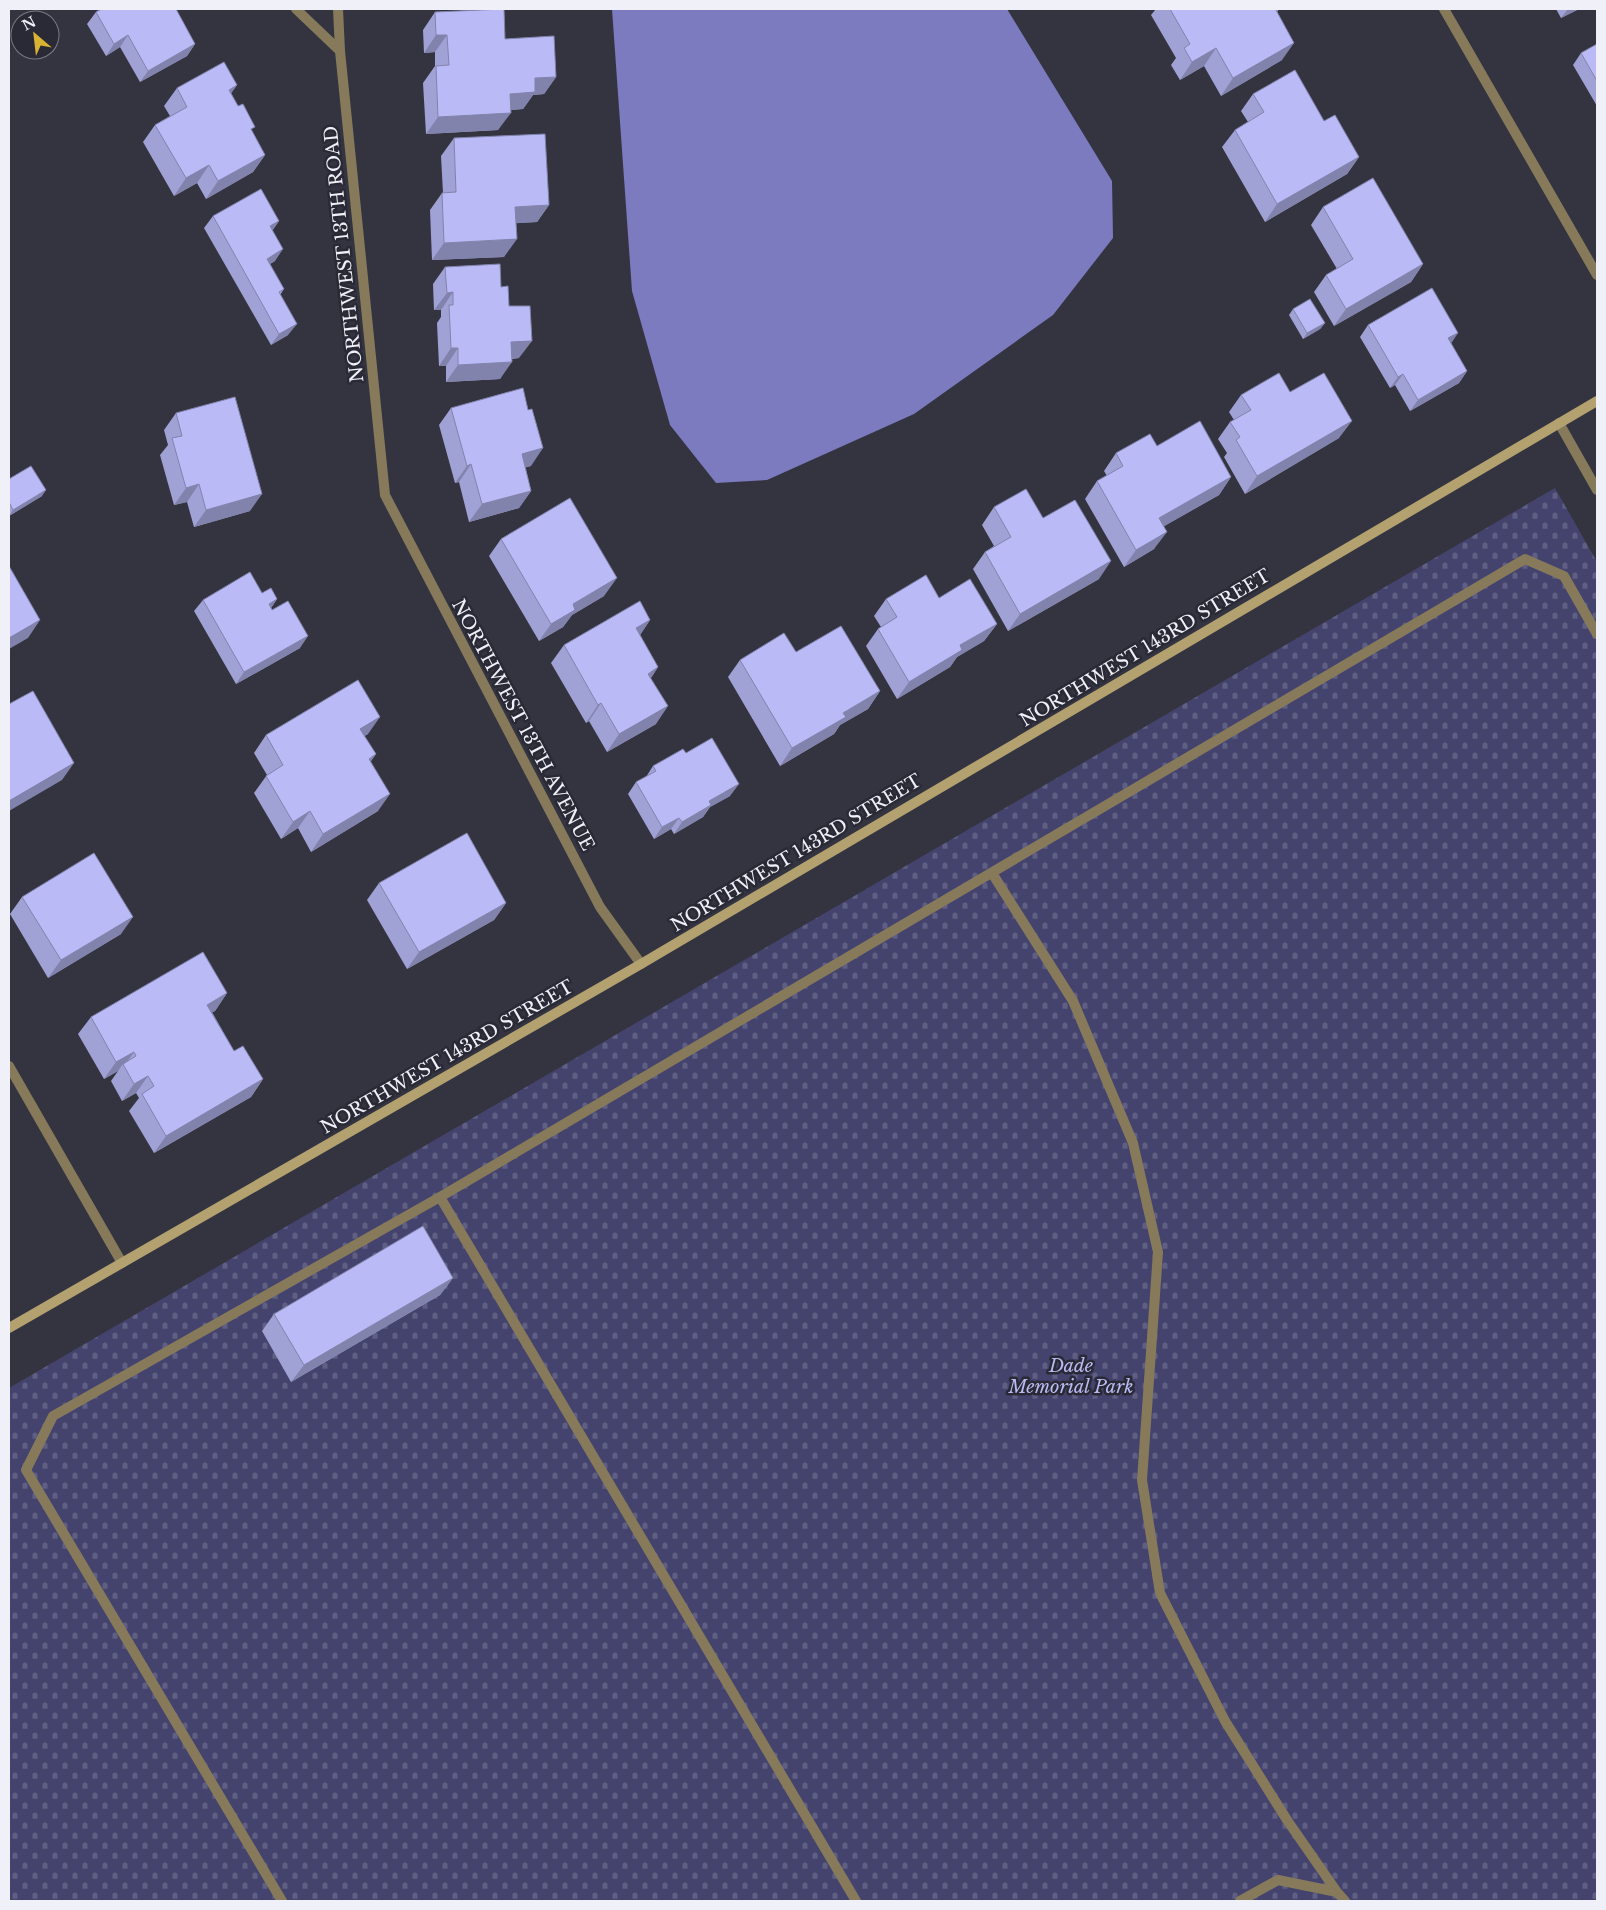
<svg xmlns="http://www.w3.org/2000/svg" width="1606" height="1910" font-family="'Libre Baskerville',serif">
<defs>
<pattern id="cemetery-stones" width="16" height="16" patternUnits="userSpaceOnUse" patternTransform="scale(1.25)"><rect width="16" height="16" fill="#44436e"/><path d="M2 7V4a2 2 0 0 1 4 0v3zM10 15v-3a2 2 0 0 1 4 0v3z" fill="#5f5e83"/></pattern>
</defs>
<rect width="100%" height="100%" fill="#343440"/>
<path fill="url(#cemetery-stones)" d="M1555 488 1597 562V1901H9V1388Z"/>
<path fill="#7c7bc0" d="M612 9H1007L1112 181 1113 238 1053 315 914 414 767 480 716 483 670 425 632 291Z"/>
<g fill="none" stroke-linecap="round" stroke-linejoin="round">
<path stroke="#867a5b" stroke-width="10" d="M992 873 1073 1001 1133 1143 1158 1252 1142 1480 1160 1593 1225 1721 1287 1820 1337 1892
M440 1197 1525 559 1564 576 1597 634
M282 1901 26 1470 53 1416 440 1197 856 1901
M1240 1901 1278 1880 1337 1892 1345 1901"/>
<path stroke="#867a5b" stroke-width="10" d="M296 9 340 51
M338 9 340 51 385 495 600 907 641 964
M1444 9 1597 275
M1559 423 1597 490
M9 1066 122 1263"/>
<path stroke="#b3a16f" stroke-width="10" d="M9 1328 641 964 1597 401"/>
</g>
<path fill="#a0a1d4" d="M98 9H176L195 44 187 56 140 82 120 47 106 56 87 24 96 12 99 10Z
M1156 9H1279L1277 12 1282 60 1221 96 1204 66 1180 80 1171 65 1176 58 1151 15Z
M1556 9H1579L1561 18Z
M435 12 505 39 556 77 544 94 533 95 523 109 510 110 498 130 426 134 423 83 435 66V52L424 53 423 30Z
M1597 44V106L1573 65 1581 53Z
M237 85 231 93 265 155 253 172 206 199 197 183 174 196 143 142 155 125 170 116 164 106 177 88Z
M1253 94 1324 121 1359 157 1347 174 1265 222 1222 147 1235 130 1248 122 1241 111Z
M454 138 549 205 537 222 516 223 504 257 432 260 430 210 442 193H443L441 156Z
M1323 207 1423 264 1411 282 1334 326 1314 292 1326 275 1337 269 1311 225Z
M213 216 279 221 272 230 275 261 270 264 284 289 280 295 288 335 271 345 204 228Z
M445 267 501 287 509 306 519 358 512 359 500 379 446 382V366H439L437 323 441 317V310H434L433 284Z
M1293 309 1325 323 1320 329 1303 339 1289 315Z
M1368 325 1451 343 1467 371 1459 383 1410 411 1395 385 1390 388 1360 337Z
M1290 392 1339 438 1245 494 1224 457 1227 453 1218 439 1230 422 1234 420 1229 412 1241 395Z
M451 408 531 466 525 467 531 491 519 508 469 522 459 482 455 483 439 425Z
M176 413 250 511 194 527 187 502 174 505 160 455 168 445 164 430Z
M1157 446 1231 477 1219 495 1164 526 1154 549 1124 567 1085 499 1097 481 1107 476 1104 471 1116 453Z
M9 479 42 496 9 516Z
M994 507 1043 518 1099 579 1008 631 973 569 985 552 994 546 982 525Z
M501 539 604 596 572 615 563 627 539 641 489 556Z
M262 593 277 599 271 608 300 648 236 684 194 611 203 600Z
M939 598 997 624 984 641 957 657 950 667 897 699 866 646 878 629 881 627 874 616 886 599Z
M650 620 640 635 658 667 651 678 656 724 607 752 589 721 586 723 551 663 564 645Z
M740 660 880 691 868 709 840 725 834 734 780 766 728 677Z
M368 734 364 736 376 754 371 761 378 811 311 852 298 828 281 839 254 793 267 775 254 753 266 735Z
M686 753 730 796 710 807 703 817 674 834 671 829 654 839 628 794 636 782 646 777 653 766Z
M379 883 506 903 494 920 407 969 367 900Z
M22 897 121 934 48 978 10 914Z
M227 993 215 1011 212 1012 234 1051 263 1079 251 1097 154 1153 129 1111 139 1098 136 1093 122 1101 111 1081 118 1071 104 1079 78 1034 91 1017Z
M453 1278 440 1295 291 1382 262 1331 274 1314Z"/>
<path fill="#8283ac" d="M1568 9H1579L1561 18Z
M128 35 120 47 106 56 114 44Z
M436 35H447L435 52 424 53Z
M1294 43 1282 60 1221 96 1233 78Z
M195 44 187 56 140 82 148 71Z
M1216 48 1204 66 1180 80 1192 62Z
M556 77 544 94 533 95 523 109 498 111 510 94 535 78Z
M237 85 225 102 229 90Z
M511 113 498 130 426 134 438 117Z
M265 155 253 172 206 199 218 181Z
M1359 157 1347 174 1265 222 1277 204Z
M209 165 197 183 174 196 186 178Z
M549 205 537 222 503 224 515 207Z
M279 221 271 233 270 226Z
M517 239 504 257 432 260 444 243Z
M283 249 275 261 259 270 267 259Z
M1423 264 1411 282 1334 326 1346 309Z
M453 292 441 310H434L447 293Z
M1325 323 1320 329 1303 339 1307 333Z
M297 324 288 335 271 345 279 334Z
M1458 333 1450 345 1448 338Z
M532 341 519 358 499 360 511 342Z
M451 348H458L446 366H439Z
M512 362 500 379 446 382 458 365Z
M1467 371 1459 383 1410 411 1418 400Z
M1403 374 1395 385 1390 388 1398 377Z
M1352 421 1339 438 1245 494 1257 476Z
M543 448 531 466 510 472 522 454Z
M471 464 459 482 455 483 467 466Z
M1231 477 1219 495 1147 536 1159 518Z
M199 484 187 502 174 505 186 488Z
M46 490 42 496 9 516 13 510Z
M531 491 519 508 469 522 482 504Z
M262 494 250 511 194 527 206 510Z
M1167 532 1154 549 1124 567 1136 550Z
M1111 561 1099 579 1008 631 1020 614Z
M617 578 604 596 572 615 563 627 539 641 551 624 573 604Z
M277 599 269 611V604Z
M40 620 28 638 9 649V638Z
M650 620 638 638 636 628Z
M997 624 984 641 957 657 950 667 897 699 909 682 960 645Z
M308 636 300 648 236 684 244 672Z
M658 667 646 685 648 674Z
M880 691 868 709 840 725 834 734 780 766 792 748 843 713Z
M601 703 589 721 586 723 598 705Z
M668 706 656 724 607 752 619 734Z
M380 717 368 734 348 746 360 729Z
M376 754 363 772 369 759Z
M74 763 62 780 9 811V801Z
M739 784 730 796 710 807 703 817 674 834 682 822 709 801Z
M390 794 378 811 311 852 323 834Z
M310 811 298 828 281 839 293 822Z
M679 818 671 829 654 839 662 827Z
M506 903 494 920 407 969 419 952Z
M133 917 121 934 48 978 61 960Z
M227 993 215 1011 195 1022 207 1005Z
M134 1052 124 1066 123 1064 118 1071 104 1079 116 1062Z
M148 1076 136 1093 122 1101 134 1084Z
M263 1079 251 1097 154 1153 166 1136Z
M453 1278 440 1295 291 1382 304 1365Z"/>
<path fill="#babbf6" stroke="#8283ac" d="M102 9H176L195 44 148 71 128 35 114 44 96 12Z
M504 9 505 39 554 36 556 77 535 78V92L510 94 511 113 438 117 436 66 449 65 447 35H436L435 12Z
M1170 9H1278L1276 10 1294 43 1233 78 1216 48 1192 62 1184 48 1190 44Z
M1597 44V81L1581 53Z
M224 62 237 85 229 90 238 106 243 104 255 127 251 129 265 155 218 181 209 165 186 178 155 125 187 107 177 88Z
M1295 70 1324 121 1335 115 1359 157 1277 204 1235 130 1264 112 1253 94Z
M545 134 549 205 515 207 517 239 444 243 442 193 456 192 454 138Z
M1373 178 1423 264 1346 309 1326 275 1353 259 1323 207Z
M261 189 279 221 270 226 283 249 267 259 284 289 279 292 297 324 279 334 213 216Z
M500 264 501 287 508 286 509 306H530L532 341 511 342 512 362 458 365V348H451L449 305H453V292L447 293 445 267Z
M1432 288 1458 333 1448 338 1467 371 1418 400 1403 374 1398 377 1368 325Z
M1310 299 1325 323 1307 333 1293 309Z
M1279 373 1290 392 1324 373 1352 421 1257 476 1236 440 1240 437 1230 422 1251 410 1241 395Z
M523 388 528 410 532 409 543 448 522 454 531 491 482 504 471 464 467 466 451 408Z
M235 397 262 494 206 510 199 484 186 488 172 438 182 436 176 413Z
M1200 421 1231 477 1159 518 1167 532 1136 550 1097 481 1123 466 1116 453 1150 434 1157 446Z
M31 466 46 490 13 510 9 502V479Z
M1026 489 1043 518 1075 500 1111 561 1020 614 985 552 1011 537 994 507Z
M570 498 617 578 573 604 575 610 551 624 501 539Z
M9 566 40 620 9 638Z
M250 572 262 593 271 588 277 599 269 604 272 610 288 601 308 636 244 672 203 600Z
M926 575 939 598 970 579 997 624 960 645 962 650 909 682 878 629 897 617 886 599Z
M640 601 650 620 636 628 658 667 648 674 668 706 619 734 601 703 598 705 564 645Z
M841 626 880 691 843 713 846 717 792 748 740 660 784 633 796 652Z
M358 680 380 717 360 729 376 754 369 759 390 794 323 834 310 811 293 822 266 776 283 765 266 735Z
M33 691 74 763 9 801V704Z
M712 738 739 784 709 801 711 805 682 822 679 818 662 827 636 782 656 771 653 766 683 749 686 753Z
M467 833 506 903 419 952 379 883Z
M94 853 133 917 61 960 22 897Z
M203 952 227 993 207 1005 234 1051 243 1046 263 1079 166 1136 142 1094 154 1086 148 1076 134 1084 123 1064 136 1056 134 1052 116 1062 91 1017Z
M423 1226 453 1278 304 1365 274 1314Z"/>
<g text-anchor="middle" stroke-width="5" stroke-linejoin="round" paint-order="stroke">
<g font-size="18" fill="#eff0f8" stroke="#2a2a36">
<text transform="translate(344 254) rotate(-96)" y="6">NORTHWEST 13TH ROAD</text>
<text transform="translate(1145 648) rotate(-31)" y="6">NORTHWEST 143RD STREET</text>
<text transform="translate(523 725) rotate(62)" y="6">NORTHWEST 13TH AVENUE</text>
<text transform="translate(796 853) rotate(-31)" y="6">NORTHWEST 143RD STREET</text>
<text transform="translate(447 1057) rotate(-30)" y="6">NORTHWEST 143RD STREET</text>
</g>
<g font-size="18" font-style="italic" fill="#babbf4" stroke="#2a2a36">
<text x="1071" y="1372">Dade<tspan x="1071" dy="21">Memorial Park</tspan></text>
</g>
</g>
<rect width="1606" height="1910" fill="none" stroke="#eff0f8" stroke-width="20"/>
<g transform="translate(35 35) rotate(332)"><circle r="24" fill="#2a2a36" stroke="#797984"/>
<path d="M0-4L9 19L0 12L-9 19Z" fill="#dab333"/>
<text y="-8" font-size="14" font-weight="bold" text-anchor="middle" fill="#eff0f8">N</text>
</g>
</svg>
